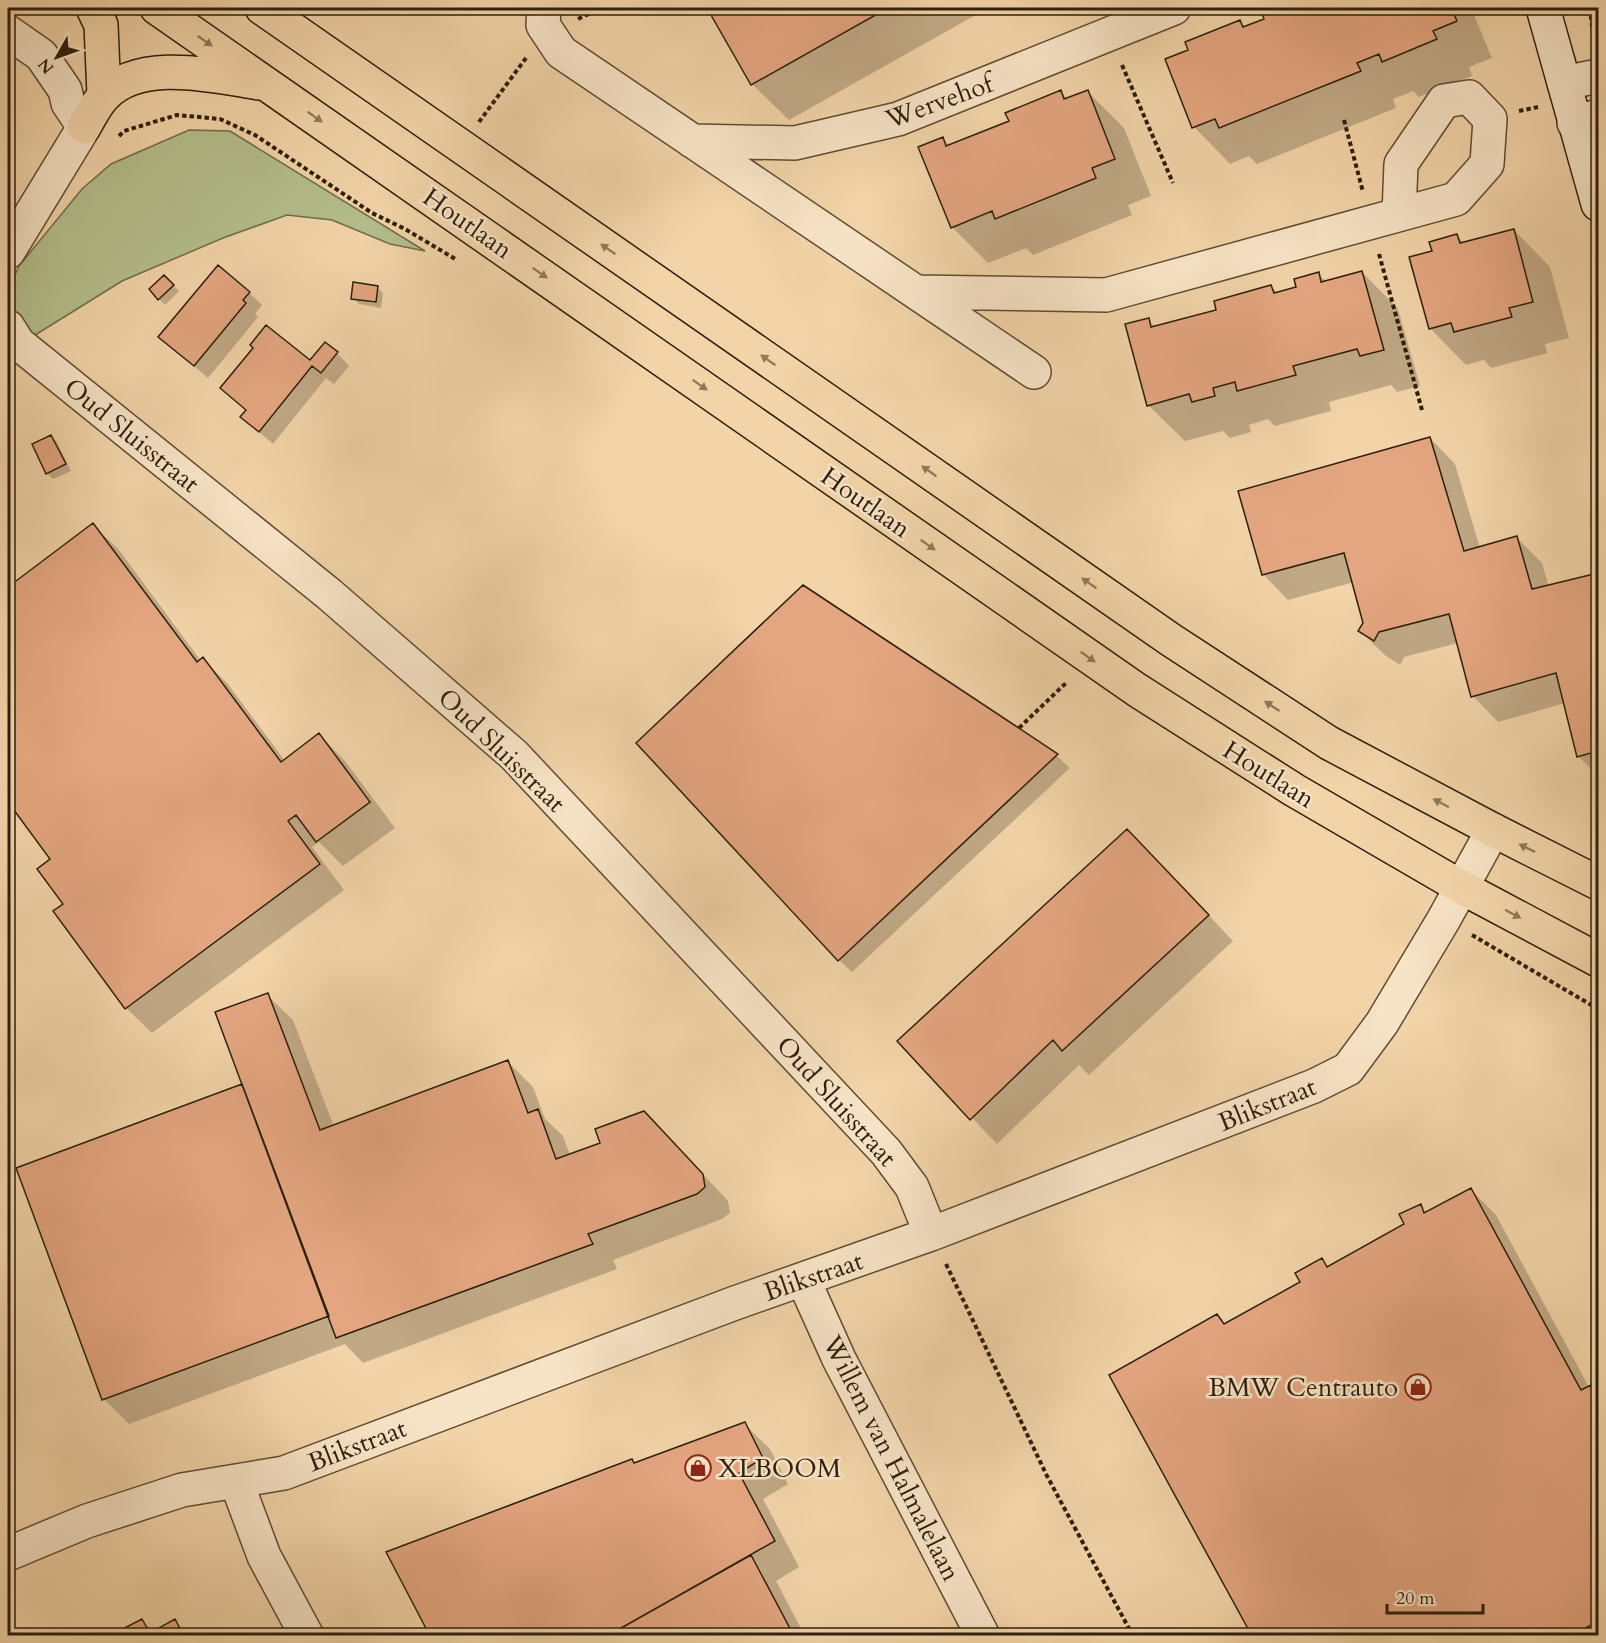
<svg xmlns="http://www.w3.org/2000/svg" width="1606" height="1643" font-family="Cardo,serif">
<rect width="100%" height="100%" fill="#f2d4a8"/>
<filter id="stains"><feTurbulence type="fractalNoise" baseFrequency=".00333" numOctaves="4"/><feColorMatrix values="0 0 0 0 .2 0 0 0 0 .09 0 0 0 0 .02 0 0 0 .5 -.17"/></filter>
<radialGradient id="worn" r=".72"><stop offset=".6" stop-color="#630" stop-opacity="0"/><stop offset="1" stop-color="#630" stop-opacity=".3"/></radialGradient>
<path fill="#b4be8c" stroke="#706e4c" stroke-width="1.5" d="M189 130 230 131 425 251 390 244 332 220 287 215 223 238 122 281 32 337C9 312 3 298 19 266L82 189 111 164Z"/>
<path fill="#0003" d="M360 8H371L364 12Z
M709 8H988L789 120 752 84Z
M1273 8H1471L1492 58 1469 67 1472 76 1419 97 1413 91 1393 99 1396 108 1257 164 1249 156 1230 164 1194 127 1190 51 1239 22 1246 28 1266 20 1263 12Z
M1061 92 1068 100 1088 92 1124 128 1151 196 1128 205 1132 215 1033 255 1026 248 988 263 952 227 943 139 950 146 1011 122Z
M1514 230 1550 267 1569 338 1545 344 1547 353 1491 368 1484 360 1466 365 1430 328 1434 252 1457 236 1464 243Z
M1362 272 1398 309 1420 386 1397 392 1391 385 1329 402 1331 411 1275 426 1268 419 1249 425 1251 432 1230 438 1223 431 1185 441 1148 405V320L1156 328 1218 311 1271 286 1278 294 1298 288 1318 274 1327 282Z
M164 277 179 291 165 305 159 299Z
M377 287 383 293 381 308 359 304 353 298Z
M249 293 262 305 255 314 258 317 208 378 160 336Z
M337 353 349 366 334 384 326 378 273 444 242 417 247 411 222 388Z
M51 436 57 442 71 471 53 479 47 473 34 445Z
M1430 438 1455 464 1480 548 1517 538 1542 563 1549 587 1598 574V776L1578 756 1565 703 1498 722 1473 696 1458 643 1404 657 1400 665 1386 656 1360 631 1365 623 1354 582 1288 600 1263 574Z
M93 525 119 550 201 661 203 659 228 684 285 761 319 735 345 761 395 828 343 866 319 842 312 847 344 890 152 1033 126 1008 65 904 52 860 8 799V589Z
M804 587 1057 756 1070 768 852 972 839 960Z
M1153 856 1233 941 1089 1075 1079 1065 997 1144 899 1041Z
M267 995 293 1020 334 1127 508 1062 533 1087 545 1119 563 1136 570 1155 601 1144 669 1138 728 1201 730 1213 722 1219 613 1260 617 1269 363 1363 345 1344 129 1424 104 1399 244 1085Z
M1470 1189 1496 1215 1589 1387 1598 1395V1636H1254L1217 1316 1225 1324 1302 1282 1321 1260 1329 1267 1406 1225 1420 1206 1427 1213Z
M744 1424 770 1449 788 1484 763 1499 799 1567 776 1581 805 1636H431L635 1464Z
M141 1620 154 1633 175 1621 189 1636H112Z"/>
<path fill="#e4a680" stroke="#2d1f0c" stroke-width="1.5" d="M707 8H888L751 85Z
M1269 8H1451L1457 21 1433 31 1437 39 1382 62 1379 54 1357 63 1361 71 1219 128 1215 119 1192 128 1165 59 1188 50 1185 42 1240 20 1243 27 1264 19 1261 11Z
M1061 90 1064 99 1088 90 1115 159 1092 168 1096 178 995 219 992 211 951 228 918 147 943 137 946 146 1009 121 1005 113Z
M1514 229 1533 302 1509 308 1512 317 1454 332 1451 323 1429 329 1409 257 1432 251 1429 242 1457 234 1460 243Z
M218 265 250 292 243 300 246 303 194 366 158 337Z
M1362 271 1384 350 1360 356 1357 349 1293 366 1296 375 1237 391 1235 382 1213 388 1215 396 1192 402 1189 394 1147 406 1125 324 1149 318 1151 327 1216 310 1214 301 1271 285 1274 293 1296 287 1294 279 1319 272 1321 282Z
M164 275 174 285 158 300 149 289Z
M353 282 378 286 376 302 351 299Z
M266 325 310 360 325 342 338 352 321 373 312 366 259 432 240 417 246 410 220 388 253 348 250 345Z
M51 435 66 464 46 474 32 444Z
M1430 437 1464 551 1517 536 1532 589 1598 573V751L1577 757 1556 673 1471 697 1449 614 1379 632 1374 641 1358 631 1363 623 1344 553 1262 575 1238 491Z
M93 523 197 662 203 657 281 762 319 733 370 802 316 842 296 815 288 821 320 864 125 1009 53 911 63 904 37 869 50 859 8 802V587Z
M803 585 1058 754 838 961 636 743Z
M1127 829 1209 915 1062 1051 1053 1040 970 1120 897 1041Z
M268 993 320 1130 508 1060 528 1113 538 1109 556 1159 600 1143 595 1129 644 1111 703 1174 705 1187 697 1194 588 1234 593 1244 336 1338 215 1012Z
M242 1084 329 1316 102 1400 16 1168Z
M1471 1188 1581 1390 1591 1385 1598 1398V1407L1592 1410 1598 1423V1621L1572 1636H1252L1109 1375 1217 1314 1224 1324 1300 1282 1295 1273 1322 1258 1327 1267 1404 1224 1399 1214 1421 1204 1424 1213Z
M745 1422 763 1458 739 1473 775 1541 607 1636H430L386 1552 632 1459 634 1463Z
M751 1555 794 1636H607Z
M142 1619 150 1633 175 1619 184 1636H109Z"/>
<g fill="none" stroke-linecap="round" stroke-linejoin="round">
<g stroke="#5e4c33" stroke-width="36">
<path id="street" d="M544 8 543 25 561 52 1034 372
M8 32 41 55 65 90 68 103 84 127 8 252
M1564 83 1598 76
M1574 123 1598 116
M692 141 795 143 898 119 1174 8
M916 292 1106 295 1456 199 1487 164 1490 119 1469 97 1444 101 1401 164 1399 214
M8 327 18 343 329 594 514 755 886 1152 912 1187 931 1234
M803 1279 839 1359 983 1636
M236 1481 264 1556 307 1636
M8 1554 87 1521 182 1490 284 1473 735 1303 931 1234 1314 1086 1348 1069 1382 1023 1444 919 1493 830"/>
</g>
<g stroke="#2d1f0c" stroke-width="36">
<path id="secondary" d="M1543 8 1598 204"/>
</g>
<g stroke="#2d1f0c" stroke-width="36">
<path id="primary" d="M93 8 101 25 104 95
M157 8 1137 690 1294 790 1461 887 1598 960
M262 8 1171 640 1329 743 1493 830 1598 883
M84 127C90 117 96 104 104 96 140 57 214 76 259 83"/>
</g>
<path stroke="#2d1f0c" stroke-width="4" stroke-dasharray="4.5 3" stroke-linecap="butt" d="M1590 8 1594 44
M578 19 601 8
M1122 65 1173 183
M1519 111 1538 107
M1344 120 1363 192
M479 122 526 58
M119 136 124 131 177 115 220 119 255 135 372 213 405 229 457 260
M1379 254 1422 410
M1019 728 1067 682
M1472 935 1598 1009
M946 1264 1047 1476 1133 1636"/>
<use href="#street" stroke="#f7e3c6" stroke-width="33"/>
<use href="#secondary" stroke="#f7e3c6" stroke-width="33"/>
<use href="#primary" stroke="#f2d4a8" stroke-width="33"/>
</g>
<defs><path id="oneway-solid" d="M-6-.8H1V-3.2L6.5 0L1 3.2V.8H-6Z" transform="scale(1.5)"/></defs>
<g fill="#907a5a">
<use href="#oneway-solid" transform="translate(205 41) rotate(35)"/>
<use href="#oneway-solid" transform="translate(315 117) rotate(35)"/>
<use href="#oneway-solid" transform="translate(608 249) rotate(-145)"/>
<use href="#oneway-solid" transform="translate(540 273) rotate(35)"/>
<use href="#oneway-solid" transform="translate(768 360) rotate(-145)"/>
<use href="#oneway-solid" transform="translate(700 385) rotate(35)"/>
<use href="#oneway-solid" transform="translate(929 471) rotate(-145)"/>
<use href="#oneway-solid" transform="translate(928 545) rotate(35)"/>
<use href="#oneway-solid" transform="translate(1089 583) rotate(-145)"/>
<use href="#oneway-solid" transform="translate(1088 657) rotate(35)"/>
<use href="#oneway-solid" transform="translate(1272 706) rotate(-147)"/>
<use href="#oneway-solid" transform="translate(1441 803) rotate(-152)"/>
<use href="#oneway-solid" transform="translate(1527 848) rotate(-154)"/>
<use href="#oneway-solid" transform="translate(1513 914) rotate(28)"/>
</g>
<defs>
<g id="shop-ring" transform="scale(1.35)"><circle r="9.5" fill="#f7e3c6" stroke="#8f2418" stroke-width="1.5"/><path d="M-5-2.5h2.3a2.7 3.5 0 0 1 5.4 0H5L5.5 6h-11ZM-1.5-2.5h3a1.5 2.3 0 0 0-3 0Z" fill="#8f2418"/></g>
</defs>
<g fill-rule="evenodd">
<use href="#shop-ring" x="1418" y="1387"/>
<use href="#shop-ring" x="698" y="1468"/>
</g>
<g text-anchor="middle" stroke-width="5" stroke-linejoin="round" paint-order="stroke">
<g font-size="26" fill="#2d1f0c" stroke="#f7e3c6">
<text transform="translate(939 101) rotate(-20)" y="9">Wervehof</text>
<text transform="translate(468 223) rotate(35)" y="9">Houtlaan</text>
<text transform="translate(132 435) rotate(39)" y="9">Oud Sluisstraat</text>
<text transform="translate(866 502) rotate(35)" y="9">Houtlaan</text>
<text transform="translate(502 750) rotate(44)" y="9">Oud Sluisstraat</text>
<text transform="translate(1269 774) rotate(32)" y="9">Houtlaan</text>
<text transform="translate(837 1101) rotate(48)" y="9">Oud Sluisstraat</text>
<text transform="translate(1267 1104) rotate(-22)" y="9">Blikstraat</text>
<text transform="translate(813 1276) rotate(-19)" y="9">Blikstraat</text>
<text transform="translate(357 1445) rotate(-21)" y="9">Blikstraat</text>
<text transform="translate(892 1458) rotate(63)" y="9">Willem van Halmalelaan</text>
</g>
<g font-size="26" fill="#2d1f0c" stroke="#f7e3c6" text-anchor="end">
<text x="1398" y="1396">BMW Centrauto</text>
<text x="718" y="1477" text-anchor="start">XLBOOM</text>
</g>
</g>
<rect width="1606" height="1643" fill="none" stroke="#f2d4a8" stroke-width="30"/>
<rect x="9" y="9" width="1588" height="1625" fill="none" stroke="#2d1f0c" stroke-width="3"/>
<rect x="15" y="15" width="1576" height="1613" fill="none" stroke="#2d1f0c" stroke-width="1.5"/>
<g transform="translate(57 57) rotate(230)" stroke="#f7e3c6" stroke-width="4.5" paint-order="stroke">
<path d="M0-4.5L10 22L0 15L-10 22Z" fill="#2d1f0c"/>
<text y="-9" font-size="16" font-weight="bold" text-anchor="middle" fill="#2d1f0c">N</text>
</g>
<path d="M1387 1604v9h96v-9" fill="none" stroke="#2d1f0c" stroke-width="3"/>
<text x="1396" y="1604" font-size="18" fill="#2d1f0c" stroke="#f7e3c6" stroke-width="4.5" paint-order="stroke">20 m</text>
<rect width="100%" height="100%" filter="url(#stains)"/>
<rect width="100%" height="100%" fill="url(#worn)"/>
</svg>
